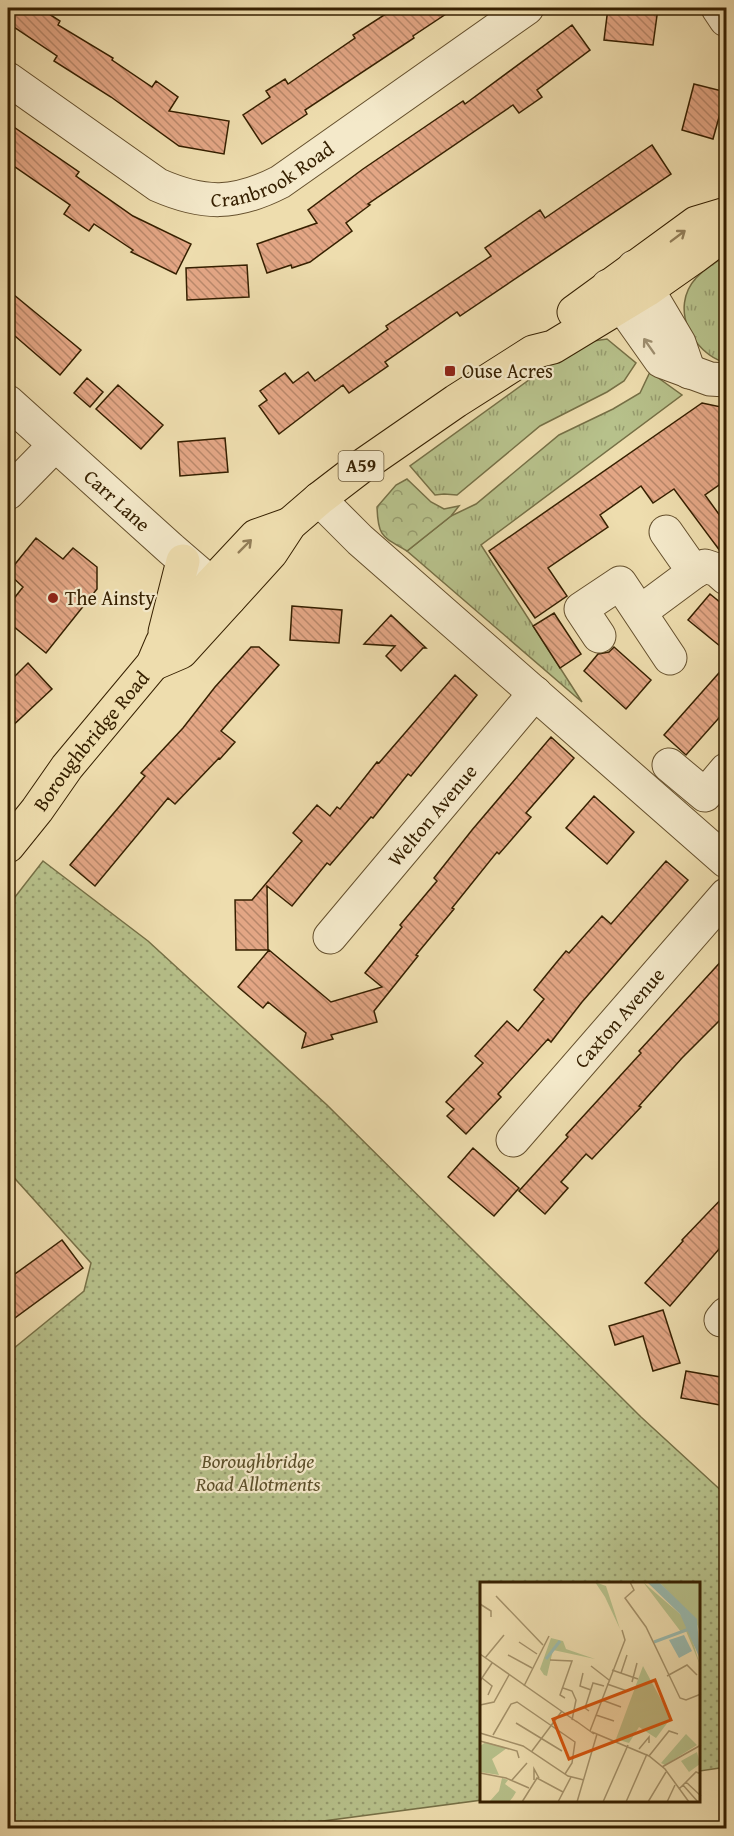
<svg xmlns="http://www.w3.org/2000/svg" width="734" height="1836" font-family="'Gentium Book Plus',serif">
<defs>
<pattern id="grass-tufts" width="24" height="20" patternUnits="userSpaceOnUse" patternTransform="scale(1.5)"><rect width="24" height="20" fill="#b7c18b"/><path d="M3 7l-1-3M5 7V3M7 7l1-3M15 17l-1-3M17 17v-4M19 17l1-3" fill="none" stroke="#969c6f"/></pattern>
<pattern id="forest-crowns" width="20" height="18" patternUnits="userSpaceOnUse" patternTransform="scale(1.5)"><rect width="20" height="18" fill="#b7c18b"/><path d="M2 6a3 3 0 1 1 6 0M12 15a3 3 0 1 1 6 0" fill="none" stroke="#969c6f"/></pattern>
<pattern id="garden-dots" width="8" height="8" patternUnits="userSpaceOnUse" patternTransform="scale(1.5)"><rect width="8" height="8" fill="#b7c18b"/><path d="M2 2h.1M6 6h.1" fill="none" stroke="#969c6f" stroke-width="1.8" stroke-linecap="round"/></pattern>
<pattern id="building-back-hatch" width="6" height="6" patternUnits="userSpaceOnUse" patternTransform="scale(1.5)"><rect width="6" height="6" fill="#e3a685"/><path d="M-1 5l2 2M0 0l6 6M5-1l2 2" fill="none" stroke="#b9876a"/></pattern>
</defs>
<rect width="100%" height="100%" fill="#eeddae"/>
<filter id="stains"><feTurbulence type="fractalNoise" baseFrequency=".00333" numOctaves="4"/><feColorMatrix values="0 0 0 0 .2 0 0 0 0 .09 0 0 0 0 .02 0 0 0 .5 -.17"/></filter>
<radialGradient id="worn" r=".72"><stop offset=".6" stop-color="#630" stop-opacity="0"/><stop offset="1" stop-color="#630" stop-opacity=".3"/></radialGradient>
<path fill="url(#grass-tufts)" stroke="#767046" stroke-width="1.5" d="M726 255V363C692 353 669 308 696 278 704 269 717 262 726 255Z
M607 339 636 363 624 381 607 392 540 426 457 495 444 494 435 495 410 466 580 343Z
M650 372 682 395 481 545 582 702 407 551 451 516 476 504 559 435 613 409 640 393Z"/>
<path fill="url(#forest-crowns)" stroke="#767046" stroke-width="1.5" d="M407 479 431 502 444 509 459 506 451 516 407 551C382 536 378 537 377 507L396 485Z"/>
<path fill="url(#garden-dots)" stroke="#767046" stroke-width="1.5" d="M43 861 148 941 327 1105 641 1417 726 1495V1767L700 1771V1584H482V1800L270 1828H16L8 1816V1353L84 1291 91 1263 8 1171V906Z"/>
<path fill="url(#building-back-hatch)" stroke="#362001" stroke-width="1.5" d="M8 8H40L60 21 58 25 113 58 112 60 152 87 156 81 178 97 169 111 229 121 224 154 179 146 111 97 54 61 57 56 8 23Z
M395 8H455L413 36 414 38 305 110 307 114 262 144 243 115 270 97 266 91 285 79 288 84 355 38 353 35Z
M608 8H658L653 45 604 40Z
M572 25 590 50 537 90 542 97 519 113 513 105 368 204 370 205 346 223 352 231 310 262 292 268 291 265 267 273 257 244 317 223 308 210 363 169 463 101 465 104Z
M694 84 726 92 713 139 682 130Z
M8 123 79 172 76 176 133 216 191 244 176 274 131 252 133 250 94 224 89 231 64 214 70 205 8 162Z
M652 145 671 174 460 316 457 312 385 362 388 366 349 393 343 385 279 434 259 406 267 400 260 391 285 373 293 383 308 372 315 381 388 329 386 326 491 256 485 248 540 210 545 218Z
M247 265 249 297 187 300 186 268Z
M8 290 81 350 60 375 8 330Z
M87 378 103 392 90 407 74 393Z
M118 385 163 425 141 449 96 409Z
M702 403 726 408V480L705 495 726 524V554L720 551 674 489 653 503 641 486 600 515 608 527 548 568 567 596 535 618 489 551Z
M225 438 228 472 180 476 178 442Z
M36 538 63 559 73 548 97 567V589L46 653 8 622V606L23 587 8 573Z
M710 594 726 607V651L688 620Z
M292 606 342 610 339 643 290 640Z
M554 613 581 654 560 668 533 626Z
M391 615 426 648H423L401 671 386 656 395 646 364 644Z
M251 647H259L279 665 221 731 235 742 220 759 219 758 175 804 168 798 95 886 70 865 145 776 141 773 183 728 215 687Z
M614 647 651 680 626 709 584 671 598 654 609 652Z
M28 663 52 689 8 730V683Z
M726 665V710L686 755 664 735Z
M455 675 477 695 411 776 408 774 373 818 371 817 330 865 327 863 292 906 267 886 268 950H236L235 900H252L302 841 293 833 317 805 330 816 337 807 340 809 377 762 379 763Z
M551 737 574 758 526 813 531 817 499 854 497 852 452 908 454 909 416 955 418 956 374 1011 377 1022 331 1035 333 1039 302 1048 306 1033 268 1002 263 1008 238 987 269 950 331 1002 382 987 365 973 402 927 400 925 437 881 434 878 472 830Z
M594 796 634 832 607 864 566 828Z
M666 861 688 880 582 1002 551 1042 548 1039 498 1094 501 1097 466 1134 447 1116 454 1109 446 1102 483 1063 475 1056 507 1021 518 1031 544 999 534 990 556 963 566 951 569 953 602 916 611 924Z
M726 956V1014L682 1058 639 1106 641 1107 592 1159 586 1154 561 1182 568 1188 545 1214 519 1191 568 1137 566 1135 641 1053 639 1051Z
M473 1148 519 1188 494 1216 448 1177Z
M726 1194V1241L670 1306 645 1283 683 1241 682 1240Z
M62 1240 83 1268 8 1323V1279Z
M663 1310 680 1363 653 1371 643 1336 615 1345 609 1326Z
M686 1371 726 1378V1406L681 1398Z"/>
<g fill="none" stroke-linecap="round" stroke-linejoin="round">
<g stroke="#644f2c" stroke-width="35">
<g id="minor">
<path d="M718 8 726 20"/>
<path id="s1" d="M8 79 158 185C204 205 235 205 280 182L527 8"/>
<path d="M634 267 679 343 689 372"/>
<path d="M608 286 661 361 710 379 726 380"/>
<path id="s2" d="M8 402 171 549 229 599"/>
<path d="M8 493 55 445"/>
<path d="M319 499 360 540 726 861"/>
<path d="M666 532 694 572"/>
<path d="M640 612 694 572 705 566 717 570 726 578"/>
<path d="M599 636 581 609 620 583 670 658"/>
<path d="M669 765 705 795 726 770"/>
<path id="s3" d="M330 937 535 693"/>
<path id="s4" d="M513 1140 726 895"/>
<path d="M721 1320 726 1314"/>
</g>
</g>
<g stroke="#362001" stroke-width="35">
<g id="major">
<path d="M574 312 696 223 726 214"/>
<path d="M165 632 183 561"/>
<path d="M153 664 181 652 271 553 290 524 319 499 362 466 456 401 533 352 553 347 647 290 694 257 718 239 726 223"/>
<path id="s5" d="M8 846 37 810 67 767 153 664 162 643 211 584 256 536 290 524"/>
</g>
</g>
<use href="#minor" stroke="#f4e9ca" stroke-width="33"/>
<use href="#major" stroke="#eeddae" stroke-width="33"/>
</g>
<defs><path id="oneway-shaft" d="M-6 0H5M1.5-3L5.5 0L1.5 3" fill="none" stroke-width="1.6" stroke-linecap="round" stroke-linejoin="round" transform="scale(1.5)"/></defs>
<g stroke="#927e58">
<use href="#oneway-shaft" transform="translate(678 236) rotate(-37)"/>
<use href="#oneway-shaft" transform="translate(245 546) rotate(-45)"/>
</g>
<use stroke="#9e8f70" href="#oneway-shaft" transform="translate(649 346) rotate(-125)"/>
<g fill="#8f2418" stroke="#f4e9ca" stroke-width="2">
<rect x="444" y="365" width="12" height="12" rx="3"/>
<circle cx="53" cy="598" r="6"/>
</g>
<g text-anchor="middle" stroke-width="4.5" stroke-linejoin="round" paint-order="stroke">
<rect fill="#f4e9ca" stroke="#6f5c3d" stroke-width="1.5" x="338.5" y="451" width="45" height="30" rx="4.5"/>
<g font-size="18" font-weight="bold" fill="#362001">
<text x="361" y="472">A59</text>
</g>
<g font-size="20" fill="#362001" stroke="#f4e9ca">
<text dy="7" stroke="none"><textPath href="#s1" startOffset="306">Cranbrook Road</textPath></text>
<text dy="7" stroke="none"><textPath href="#s2" startOffset="147">Carr Lane</textPath></text>
<text dy="7" stroke="none"><textPath href="#s5" startOffset="134">Boroughbridge Road</textPath></text>
<text dy="7" stroke="none"><textPath href="#s3" startOffset="159">Welton Avenue</textPath></text>
<text dy="7" stroke="none"><textPath href="#s4" startOffset="162">Caxton Avenue</textPath></text>
</g>
<g font-size="20" fill="#362001" stroke="#f4e9ca" text-anchor="start">
<text x="462" y="378">Ouse Acres</text>
<text x="65" y="605">The Ainsty</text>
</g>
<g font-size="20" font-style="italic" fill="#5d502a" stroke="#f4e9ca">
<text x="258" y="1468">Boroughbridge<tspan x="258" dy="23">Road Allotments</tspan></text>
</g>
</g>
<g transform="translate(480 1582)">
<rect width="220" height="220" fill="#eeddae"/>
<path d="M163 0 200 32 208 44 220 83 206 49 201 50ZM6 160 27 166 12 177 19 193 0 190V164Z" fill="#b7c18b"/>
<path d="M115 0 126 4 140 47 125 15ZM179 0H220V50L215 37ZM71 56 83 59 86 67 115 77 73 68 67 94 64 93 60 87ZM206 152 217 163 185 183 181 181Z" fill="#b7c18b"/>
<path d="M163 84 191 136 176 156 159 145 149 161 136 157ZM22 196 28 198 25 202 36 210 33 215 29 220H9L19 209Z" fill="#b7c18b"/>
<path d="M217 170 220 182 209 190 201 179Z" fill="#b7c18b"/>
<path d="M167 0H179L217 37 220 77 200 32ZM204 53 212 69 199 76 189 58Z" fill="#9abbb0"/>
<path fill="none" stroke="#9abbb0" stroke-width="3" d="M174 60 209 47M66 77 80 59"/>
<path fill="none" stroke="#a49169" stroke-width="1.5" d="M150 0 154 8 145 16 166 45 200 116 206 118 221 112M16 14 63 63M0 22 11 29V35M39 60 57 72M0 72 97 140M28 73 52 86M5 76 24 53M70 78 92 79 80 113 85 116M111 84 129 98M132 88 158 97M103 91 100 104 111 108M141 91 147 73M187 94 207 83 217 93M2 96 12 104 8 113M0 99 12 81M152 100 157 81M127 102 147 109M44 104 69 54M83 106 92 109 96 118 92 138M122 118 141 125M0 123 14 120 29 93M109 129 105 126 113 101 124 104M116 133 134 139M96 139 114 152M36 141 82 169M110 149 145 58 142 48M112 150 169 174 185 187 209 220M0 151 43 164 88 194 104 198M13 153 31 122 37 120 95 160 92 181 85 192M0 159 37 169 39 176M159 167 169 155V161M52 169 82 129M169 174 189 149 198 152M182 185 221 163M0 191 26 196 49 206M32 198 47 181M54 198V187L59 196M206 200 221 214M203 203 218 220M199 207 216 190 221 192M42 220 57 196 83 210M78 220 91 195M97 220 117 152M123 220 148 163M146 220 167 172M168 220 186 190M187 220 195 203"/>
<path fill="#d6530b" fill-opacity="0.15" stroke="#d6530b" stroke-width="3" d="M175 98 191 138 89 177 73 137Z"/>
<rect width="220" height="220" fill="none" stroke="#362001" stroke-width="3"/>
</g>
<rect width="734" height="1836" fill="none" stroke="#eeddae" stroke-width="30"/>
<rect x="9" y="9" width="716" height="1818" fill="none" stroke="#362001" stroke-width="3"/>
<rect x="15" y="15" width="704" height="1806" fill="none" stroke="#362001" stroke-width="1.5"/>
<rect width="100%" height="100%" filter="url(#stains)"/>
<rect width="100%" height="100%" fill="url(#worn)"/>
</svg>
